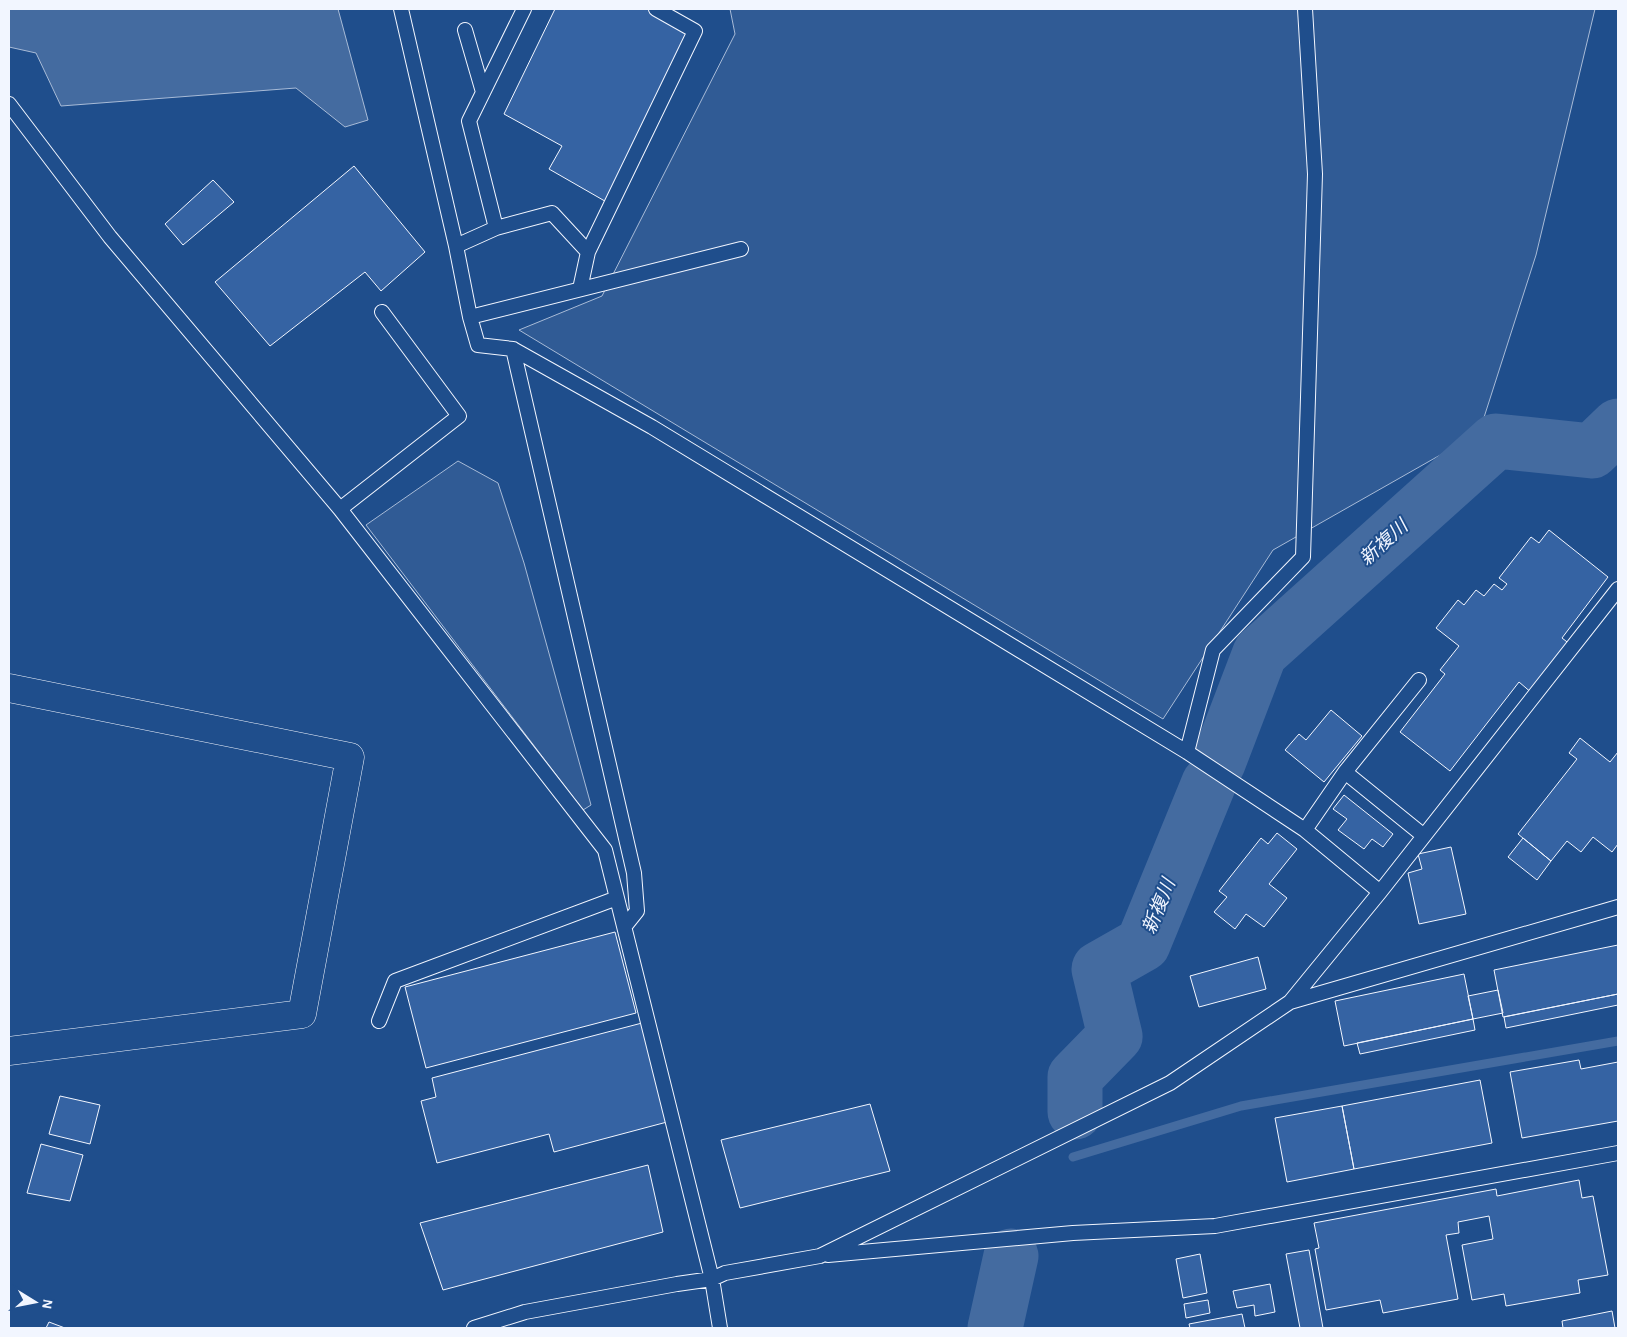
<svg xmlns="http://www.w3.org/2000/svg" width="1627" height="1337" font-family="'Alegreya Sans','Noto Sans JP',sans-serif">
<rect width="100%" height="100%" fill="#1f4e8c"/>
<path fill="#305b95" stroke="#a8bbd7" d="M730 9H1595L1536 255 1479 433 1273 550 1163 719 519 330 602 296 735 34Z
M458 461 498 483 524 563 591 805 583 810 366 525Z"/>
<path fill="#446ba0" stroke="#a8bbd7" d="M9 9H338L368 120 345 127 296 88 61 106 36 53 9 47Z"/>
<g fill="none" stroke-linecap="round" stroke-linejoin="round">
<path stroke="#446ba0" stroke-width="9" d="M1073 1157 1241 1106 1618 1041"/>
<path stroke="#446ba0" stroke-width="55" d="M1218 763 1260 653 1496 441 1592 451 1618 426
M1075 1112V1077L1115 1036 1099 969 1143 944 1209 783
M995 1328 1011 1256"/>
</g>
<path fill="#3563a3" stroke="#f2f6ff" d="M555 9H651L694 32 610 204 549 169 562 146 504 114Z
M354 166 425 252 381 291 365 272 270 346 215 282Z
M213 180 234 202 183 245 165 224Z
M1549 530 1608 577 1562 638 1571 645 1533 694 1519 682 1450 771 1400 732 1445 674 1440 670 1459 646 1436 628 1458 600 1464 605 1476 590 1484 596 1494 584 1502 590 1507 584 1499 578 1531 537 1539 543Z
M1331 710 1362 736 1324 782 1285 750 1299 734 1306 740Z
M1580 738 1610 762 1618 752V844L1612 852 1593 837 1581 852 1567 841 1551 861 1518 834 1577 759 1569 753Z
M1344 795 1393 834 1383 847 1372 839 1364 849 1338 830 1347 819 1333 809Z
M1277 833 1297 849 1269 884 1287 898 1264 927 1246 914 1235 929 1214 912 1227 897 1219 891 1261 838 1268 844Z
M1523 838 1551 861 1537 880 1508 857Z
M1451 847 1466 914 1419 924 1408 873 1422 869 1418 854Z
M615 932 636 1013 426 1068 405 987Z
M1618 945V994L1503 1017 1494 970Z
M1258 957 1266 989 1199 1007 1190 976Z
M1464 974 1473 1019 1344 1046 1335 1001Z
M1498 990 1503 1013 1473 1019 1468 996Z
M1618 994V1005L1506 1028 1504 1017Z
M1473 1019 1475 1030 1360 1054 1357 1043Z
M642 1023 667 1122 554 1152 549 1134 437 1163 421 1101 436 1097 432 1078Z
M1579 1060 1581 1069 1618 1062V1121L1522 1138 1510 1072Z
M1480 1080 1492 1143 1354 1169 1342 1106Z
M60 1096 100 1105 90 1144 49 1134Z
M870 1104 890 1171 740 1208 721 1140Z
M1342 1106 1354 1169 1287 1182 1275 1118Z
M41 1144 83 1155 70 1201 27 1193Z
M648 1165 663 1232 443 1290 420 1223Z
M1579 1180 1582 1198 1593 1196 1608 1275 1578 1280 1580 1293 1506 1306 1504 1294 1472 1300 1462 1245 1493 1239 1489 1216 1458 1222 1459 1233 1446 1235 1458 1299 1383 1313 1380 1300 1326 1310 1315 1249 1319 1248 1314 1223 1496 1189 1497 1196Z
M1309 1250 1323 1328H1300L1286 1254Z
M1200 1254 1207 1293 1183 1298 1176 1259Z
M1270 1284 1275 1312 1255 1316 1254 1305 1237 1308 1233 1291Z
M1208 1300 1210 1313 1186 1318 1184 1304Z
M1612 1311 1615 1328H1563L1562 1321Z
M1242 1314 1245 1328H1190L1189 1324Z
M49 1322 65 1328H46Z"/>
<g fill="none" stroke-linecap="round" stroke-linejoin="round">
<g stroke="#f2f6ff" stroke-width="16">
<path id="lane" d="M401 9 456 246 470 317 478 345 513 349 634 873 637 911 625 926
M465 30 483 92
M9 104 110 237 340 509 605 850 712 1279 720 1328
M496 228 469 121 524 9
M456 246 496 228 552 213 588 252
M580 289 588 252 695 31 656 9
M470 317 741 249
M513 349 652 427 1187 752 1305 830 1380 892
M340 509 459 416 382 312
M1187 752 1213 650 1303 557 1315 174 1305 9
M1345 772 1424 836
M1305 830 1345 772 1419 680
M1290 1002 1618 907
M379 1021 395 981 617 898
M828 1255 1073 1233 1215 1226 1618 1153
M474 1328 525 1312 677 1284 712 1279 725 1273 820 1256 1170 1083 1290 1002 1380 892 1618 589"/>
</g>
<g stroke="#f2f6ff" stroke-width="29">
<path id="street" d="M9 688 350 757 302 1014 9 1051"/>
</g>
<use href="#lane" stroke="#1f4e8c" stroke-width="14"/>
<use href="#street" stroke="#1f4e8c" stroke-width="28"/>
</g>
<g text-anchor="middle" stroke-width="4" stroke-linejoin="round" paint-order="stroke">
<g font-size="19" font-style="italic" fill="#f2f6ff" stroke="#1f4e8c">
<text transform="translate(1383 542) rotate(-42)" y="7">新複川</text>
<text transform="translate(1158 906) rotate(-68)" y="7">新複川</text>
</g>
</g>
<rect width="1627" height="1337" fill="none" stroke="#f2f6ff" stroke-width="20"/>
<g transform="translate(35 1302) rotate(100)" stroke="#1f4e8c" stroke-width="4" paint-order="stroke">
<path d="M0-4L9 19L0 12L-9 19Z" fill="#f2f6ff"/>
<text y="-8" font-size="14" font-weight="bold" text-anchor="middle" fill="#f2f6ff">N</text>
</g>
</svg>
